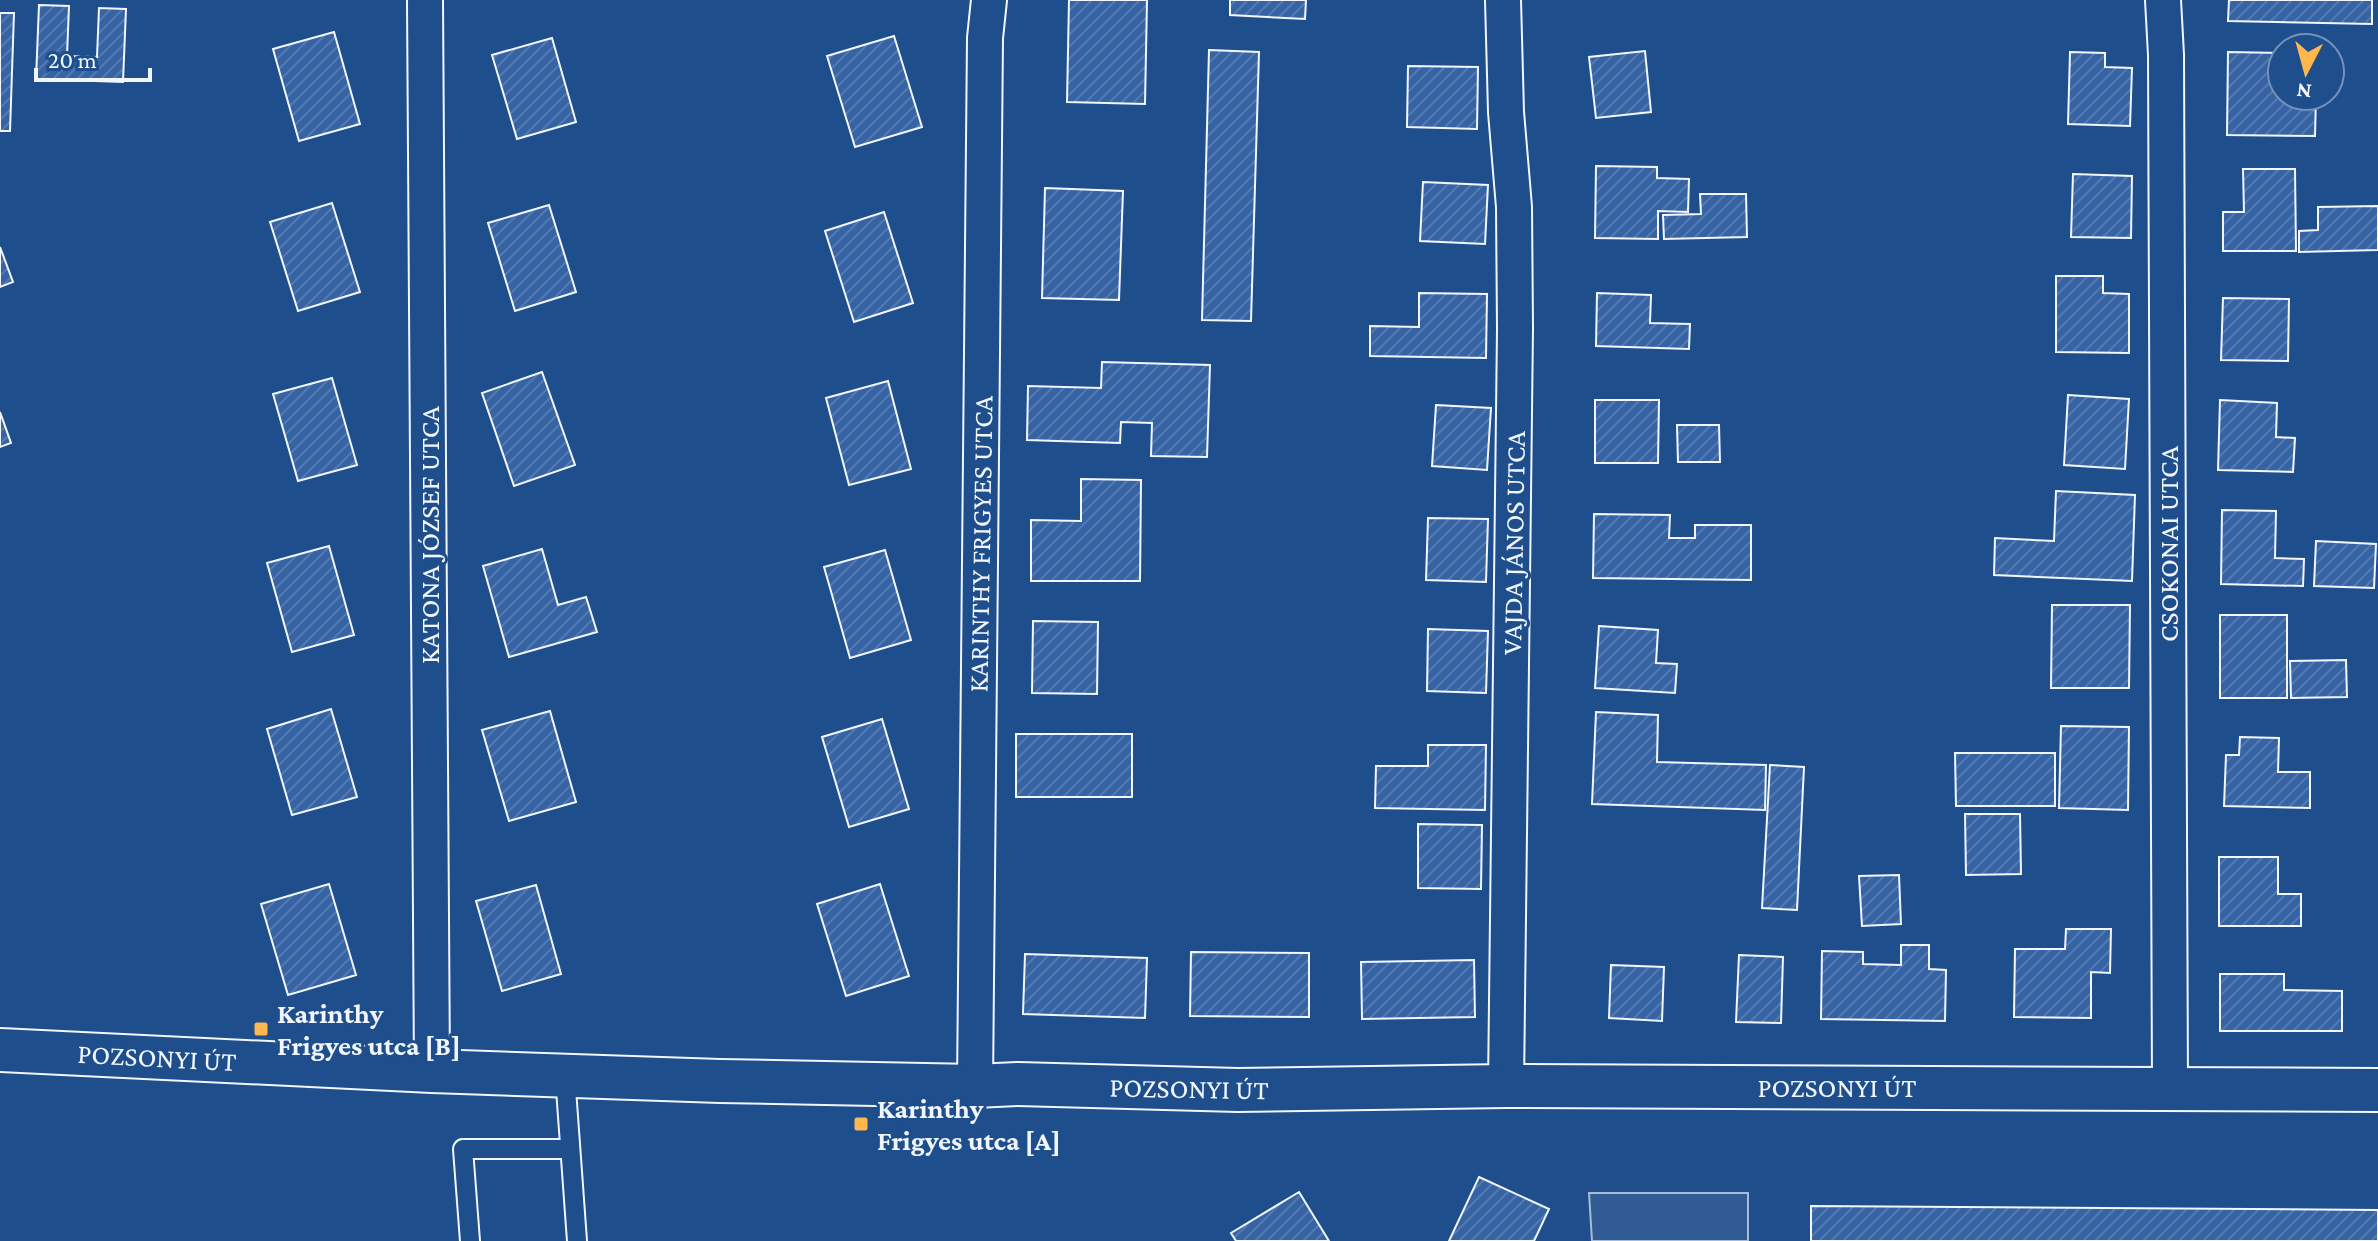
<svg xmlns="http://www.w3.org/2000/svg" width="2378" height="1241" font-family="'Crimson Pro',serif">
<defs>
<pattern id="building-hatch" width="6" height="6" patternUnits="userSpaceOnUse" patternTransform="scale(2)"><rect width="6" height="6" fill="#3563a3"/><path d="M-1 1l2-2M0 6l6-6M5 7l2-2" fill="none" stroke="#537ab1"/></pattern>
</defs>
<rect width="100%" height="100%" fill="#1f4e8c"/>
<path fill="#305b95" stroke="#a8bbd7" stroke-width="2" d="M1589 1193H1748V1241H1592Z"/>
<path fill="url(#building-hatch)" stroke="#f2f6ff" stroke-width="2" d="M1069 0H1147L1145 104 1067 102Z
M1230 0H1306L1305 19 1230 15Z
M2229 0H2372V24L2228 21Z
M39 5 69 6 67 56 97 57 99 8 126 9 123 82 36 79Z
M0 13H14L10 131H0Z
M334 32 360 124 299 141 273 49Z
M894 36 922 127 855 147 827 56Z
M552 38 576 122 517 139 492 55Z
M1209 50 1259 52 1251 321 1202 320Z
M1645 51 1651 112 1596 118 1589 57Z
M2070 52 2105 53V67L2132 68 2130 126 2068 124Z
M2228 52 2282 53V96H2316L2315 136 2227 135Z
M1408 66 1478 67 1477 129 1407 127Z
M1596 166 1657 167V178L1689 179 1688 212 1658 211V239L1595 238Z
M2243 169H2295L2296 251H2223V212H2244Z
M2073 174 2132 176 2131 238 2071 237Z
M1423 182 1488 185 1485 244 1420 241Z
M1045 188 1123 191 1119 300 1042 298Z
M1700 194H1746L1747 237 1664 239 1663 215 1701 214Z
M332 203 360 292 298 311 270 222Z
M549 205 576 292 515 311 488 223Z
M2378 206V250L2299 252V231L2318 230V207Z
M884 212 913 303 854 322 825 231Z
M0 247 13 282 0 287Z
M2056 276H2103V293L2129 294V353L2056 352Z
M1419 293 1487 294 1486 358 1370 356V326L1419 327Z
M1597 293 1651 295 1650 323 1690 324 1689 349 1596 346Z
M2223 298 2289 299 2288 361 2221 360Z
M1102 362 1210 365 1207 457 1151 456 1152 423 1121 422 1120 443 1027 440 1028 386 1101 388Z
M542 372 575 465 514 486 482 393Z
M332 378 357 465 298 481 273 394Z
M888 381 911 469 849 485 826 398Z
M2068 395 2129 399 2125 469 2064 465Z
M1595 400H1659L1658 463H1595Z
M2220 400 2277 403 2276 437 2295 438 2293 472 2218 470Z
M1436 405 1491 408 1487 470 1432 466Z
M0 412 11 443 0 447Z
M1677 425H1719L1720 462H1678Z
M1081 479 1141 480 1140 581H1031V520L1081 521Z
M2056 491 2135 495 2132 581 1994 575 1995 538 2054 541Z
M2222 510 2276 511 2275 558 2304 559 2303 586 2221 584Z
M1594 514 1670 515 1669 538H1695V525H1751V580L1593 578Z
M1428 518 1488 519 1486 582 1426 580Z
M2316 541 2376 544 2374 588 2314 586Z
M329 546 354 635 292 652 267 563Z
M542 549 558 605 586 597 597 632 509 657 483 566Z
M885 550 911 640 850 658 824 567Z
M2052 605H2130L2129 688H2051Z
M2220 615H2287V698H2220Z
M1033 621 1098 622 1097 694 1032 693Z
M1599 626 1658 630 1656 663 1677 664 1675 693 1595 688Z
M1428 629 1488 631 1486 693 1427 691Z
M2346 660 2347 697 2291 698 2290 661Z
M331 709 357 797 292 815 267 729Z
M550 711 576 802 509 821 482 730Z
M1596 712 1658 715 1657 762 1766 765 1765 810 1592 804Z
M882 719 909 809 849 827 822 737Z
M2061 726 2129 727 2128 810 2059 808Z
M1016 734H1132V797H1016Z
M2240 737 2279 738 2278 772H2310V808L2224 806 2226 755H2239Z
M1428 745H1486L1485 810 1375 808 1376 766H1428Z
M1955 753H2055V806H1956Z
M1770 765 1804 767 1797 910 1762 908Z
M1965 814H2020L2021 874 1966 875Z
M1418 824 1482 825 1481 889 1418 888Z
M2219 857H2278V894H2301V926H2219Z
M1899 875 1901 924 1862 926 1859 876Z
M329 884 356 975 288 995 261 904Z
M880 884 909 976 846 996 817 904Z
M536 885 561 974 502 991 476 901Z
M2066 929H2111L2110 973 2091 972V1018L2014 1017 2015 949H2065Z
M1901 945H1929V969L1946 970 1945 1021 1821 1019 1822 951 1863 952V964L1901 965Z
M1191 952 1309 953V1017L1190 1016Z
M1025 954 1147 958 1145 1018 1023 1014Z
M1739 955 1783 957 1781 1023 1736 1022Z
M1474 960 1475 1017 1362 1019 1361 962Z
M1611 965 1664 967 1662 1021 1609 1018Z
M2220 974H2284V990L2342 991V1031H2220Z
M1479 1177 1549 1209 1534 1241H1449Z
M1299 1192 1329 1241H1236L1231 1233Z
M1811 1206 2378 1210V1241H1811Z"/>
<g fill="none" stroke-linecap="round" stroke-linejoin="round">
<g stroke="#f2f6ff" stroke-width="22">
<path id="service" d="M565 1075 577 1241
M470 1241 463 1149H569"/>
</g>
<g stroke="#f2f6ff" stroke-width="38">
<path id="minor" d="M425 0 432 1071
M1503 0 1506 112 1514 207 1515 328 1506 1086
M2163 0 2166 55 2170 1088
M975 1086 985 38 989 0"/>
</g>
<g stroke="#f2f6ff" stroke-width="46">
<path id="tertiary" d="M0 1050 432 1071 720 1081 975 1086 1018 1084 1238 1090 1506 1086 2378 1090"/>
</g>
<use href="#service" stroke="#1f4e8c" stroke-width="18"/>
<use href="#minor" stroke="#1f4e8c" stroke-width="34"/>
<use href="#tertiary" stroke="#1f4e8c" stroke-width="42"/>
</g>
<g fill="#ffb74d" stroke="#1f4e8c" stroke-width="3">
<rect x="253" y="1021" width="16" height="16" rx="4"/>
<rect x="853" y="1116" width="16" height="16" rx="4"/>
</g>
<g text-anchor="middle" stroke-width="6" stroke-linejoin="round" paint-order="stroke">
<g font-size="28" fill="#f2f6ff" stroke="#1f4e8c">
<text transform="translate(429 535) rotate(-90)" y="10">KATONA JÓZSEF UTCA</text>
<text transform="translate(1513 543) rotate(-89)" y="10">VAJDA JÁNOS UTCA</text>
<text transform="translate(980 544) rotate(-89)" y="10">KARINTHY FRIGYES UTCA</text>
<text transform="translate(2168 544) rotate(-90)" y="10">CSOKONAI UTCA</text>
<text transform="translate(157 1057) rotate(3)" y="10">POZSONYI ÚT</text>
<text x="1837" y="1097">POZSONYI ÚT</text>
<text transform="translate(1189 1088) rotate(1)" y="10">POZSONYI ÚT</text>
</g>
<g font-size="28" font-weight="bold" fill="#f2f6ff" stroke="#1f4e8c" text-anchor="start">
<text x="277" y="1023">Karinthy<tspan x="277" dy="32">Frigyes utca [B]</tspan></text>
<text x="877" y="1118">Karinthy<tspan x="877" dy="32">Frigyes utca [A]</tspan></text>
</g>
</g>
<g transform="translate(2306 72) rotate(186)"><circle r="38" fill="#1f4e8c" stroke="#7391ba" stroke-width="2"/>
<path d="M0-6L14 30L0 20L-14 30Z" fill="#ffb74d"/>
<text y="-12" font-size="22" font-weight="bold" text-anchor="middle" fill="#f2f6ff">N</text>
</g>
<path d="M36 68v12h114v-12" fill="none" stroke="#f2f6ff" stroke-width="4"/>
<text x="48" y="68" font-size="24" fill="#f2f6ff" stroke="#1f4e8c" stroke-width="6" paint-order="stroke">20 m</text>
</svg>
